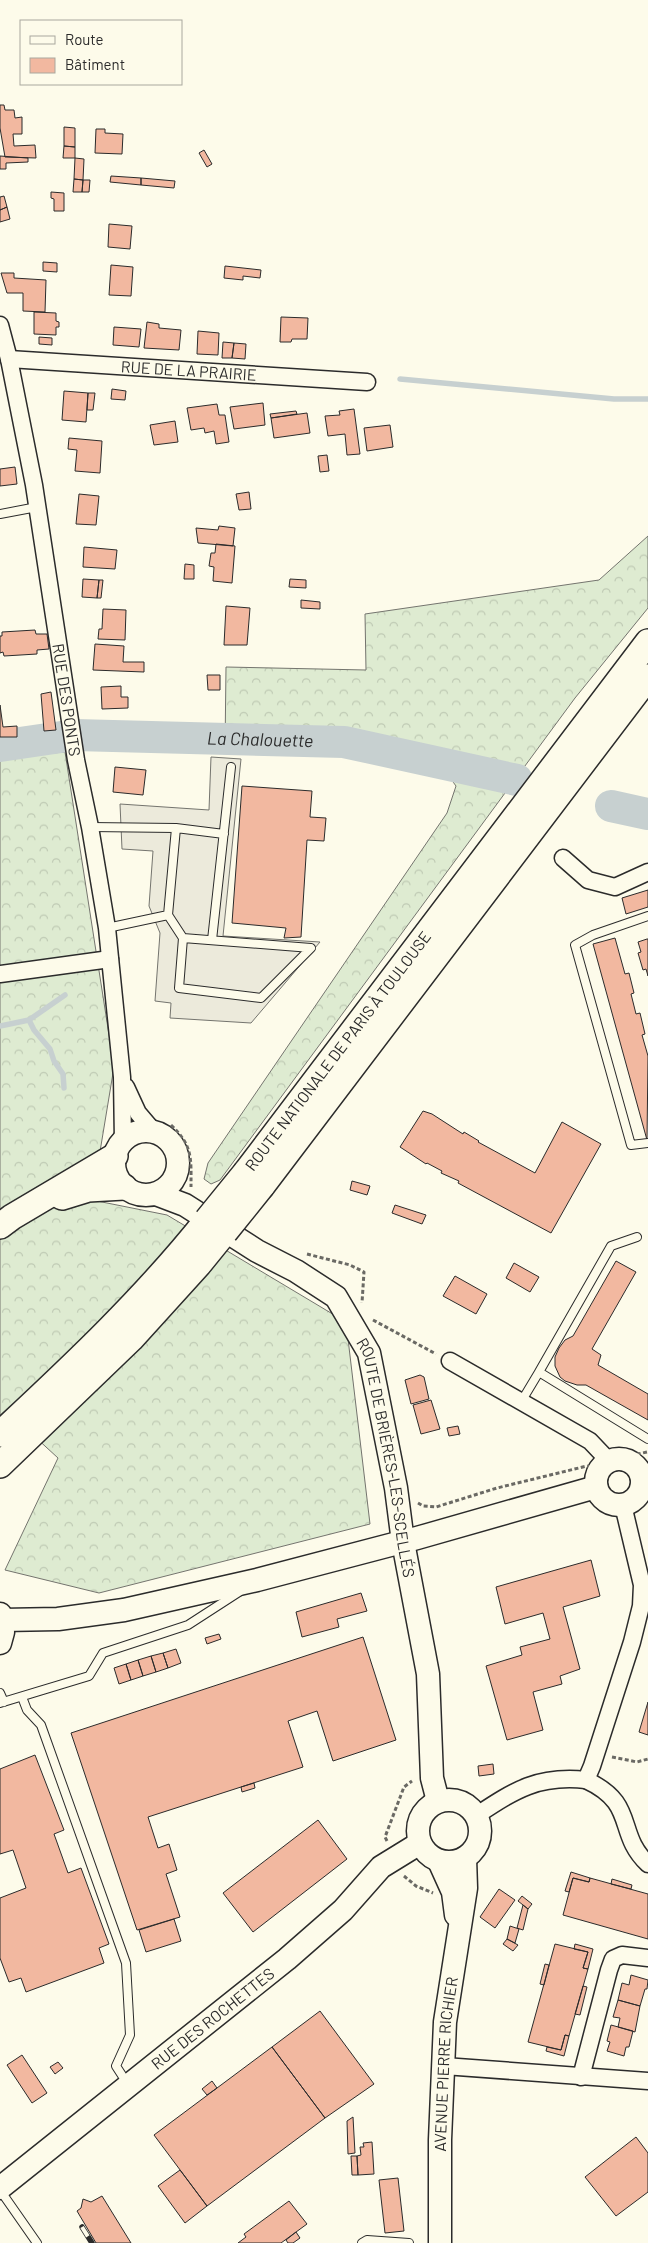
<svg xmlns="http://www.w3.org/2000/svg" width="648" height="2243" font-family="Barlow,sans-serif">
<defs>
<pattern id="forest-crowns" width="20" height="18" patternUnits="userSpaceOnUse" patternTransform="scale(1.25)"><rect width="20" height="18" fill="#deebd1"/><path d="M2 6a3 3 0 1 1 6 0M12 15a3 3 0 1 1 6 0" fill="none" stroke="#bfcab4"/></pattern>
</defs>
<rect width="100%" height="100%" fill="#fdfbea"/>
<path fill="url(#forest-crowns)" stroke="#74746e" d="M648 536V608L575 698 220 1180 211 1184 204 1179 208 1163 447 813 456 786 427 746 225 750 226 667 366 670 365 614 599 580Z
M65 752 114 1067 92 1200 167 1215 346 1322 370 1524 99 1593 5 1570 58 1458 9 1413 0 1420V757Z"/>
<path fill="#eceadb" stroke="#74746e" d="M211 757 241 759 223 936 320 942 251 1023 170 1018 171 1003 155 1001 160 933 149 906 153 851 122 849 120 804 209 810Z"/>
<g fill="none" stroke-linecap="round" stroke-linejoin="round">
<path stroke="#c7d0d0" stroke-width="5.5" d="M400 379 614 399H648
M29 1020 34 1030 50 1049 54 1061 63 1074 64 1088
M0 1026 29 1020 65 995"/>
<g stroke="#c7d0d0" stroke-width="32">
<path id="s1" d="M0 746 75 735 344 742 517 780"/>
<path d="M611 806 648 814"/>
</g>
</g>
<path fill="#f2b8a0" stroke="#2b2b2b" d="M0 105H4L5 110H14L15 118 22 117V134H13L14 146 35 145 36 158 5 157 0 128Z
M64 127 75 128V147L64 146Z
M96 129H105V133L123 134 122 154 95 153Z
M64 146 75 147V158H63Z
M204 150 212 164 207 167 199 153Z
M0 156 28 158V162L6 163V169H0Z
M75 158 84 159 83 180 74 179Z
M111 176 141 178V185L110 182Z
M141 178 175 181 174 188 141 185Z
M74 179 83 180 82 192H73Z
M83 180H90L89 192H82Z
M51 192 64 193V211H54V199L51 198Z
M4 196 7 207 0 210V197Z
M7 207 10 219 0 222V210Z
M109 224 132 226 130 249 108 247Z
M43 262 57 263V272L43 271Z
M111 265 133 267 131 296 109 295Z
M225 266 261 270 260 278 243 276V280L224 278Z
M1 273H14V278L46 280 45 312 23 311V293H7Z
M34 312 56 313V321L59 322V327H56V335L34 334Z
M281 317 308 318 307 339H292L291 342H280Z
M147 322 159 324V328L181 330 179 350 144 348Z
M114 327 141 329 139 347 113 345Z
M198 331 219 333 218 355 197 354Z
M39 337 52 338V345L39 344Z
M223 342 234 343 232 358H222Z
M234 343 246 344 245 359 232 358Z
M112 389 126 391 125 400 111 399Z
M64 391 88 393 86 422 62 420Z
M88 393H95L93 410H87Z
M263 403 265 425 234 429 230 407Z
M217 404 219 415H225L229 442 216 444 214 431 205 433 204 428 191 430 187 408Z
M354 409 360 454 347 455 345 434 328 436 325 416 340 415 339 411Z
M296 411 297 414 271 418 270 414Z
M307 413 310 433 274 438 271 418Z
M175 421 178 442 154 445 150 425Z
M390 425 393 447 367 451 364 428Z
M69 438 102 441 100 473 75 471 77 450 68 449Z
M327 455 329 471 320 472 318 456Z
M15 467 17 484 0 486V469Z
M249 492 251 509 239 510 236 494Z
M79 494 99 496 96 525 76 524Z
M219 526 235 528 233 546 198 543 196 528 218 530Z
M216 544 235 546 232 583 213 581 214 567 209 566 211 553H215Z
M84 547 117 550 115 569 83 567Z
M185 564 194 565V579H184Z
M83 579 99 580 97 598 82 597Z
M290 579 306 580V588L289 587Z
M99 580H103L101 598H97Z
M301 600 320 602V609L301 608Z
M226 606 250 608 247 645H224Z
M103 609 126 610 125 640 98 639 99 629H102Z
M35 630 36 634H47L49 649 37 650V654L4 656 3 652 0 653V636H2V632Z
M95 644 124 646 123 662H144V672L93 670Z
M207 675H220V690H208Z
M121 686V697H128V708L102 709 101 687Z
M51 692 56 730 44 731 41 694Z
M0 705 3 727 17 726V737H0Z
M115 767 146 770 143 795 113 792Z
M242 786 312 791 310 817 326 818 324 841 307 840 301 937 284 938 286 928 232 923Z
M648 890V907L626 914 622 898Z
M615 938 625 974 629 973 634 993 631 994 636 1014 640 1013 645 1034 642 1035 648 1056 647 1140 593 944Z
M647 939H648V976L646 969 643 970 638 953 641 952 638 942Z
M423 1111 432 1114 463 1134 464 1132 479 1141 478 1142 535 1173 562 1122 601 1144 551 1233 458 1183 459 1181 441 1173 442 1171 427 1163 426 1164 400 1147Z
M352 1181 370 1186 367 1195 350 1190Z
M395 1205 426 1215 422 1224 392 1213Z
M616 1261 636 1272 592 1349 601 1355 598 1365 648 1394V1420L586 1385H577L565 1381 560 1377 555 1366V1357L559 1348 565 1340 573 1336Z
M514 1263 539 1277 530 1292 506 1278Z
M455 1276 487 1294 476 1314 443 1296Z
M420 1375 424 1377 429 1399 411 1404 405 1380Z
M431 1400 440 1429 421 1434 413 1405Z
M458 1426 460 1434 449 1436 447 1428Z
M591 1560 600 1596 563 1607 580 1669 560 1676 562 1684 533 1692 543 1730 507 1740 486 1666 522 1655 520 1647 550 1639 543 1613 505 1624 496 1587Z
M361 1593 367 1611 337 1619 339 1627 302 1637 296 1612Z
M219 1634 221 1639 207 1644 205 1638Z
M363 1637 396 1740 333 1761 317 1711 288 1721 303 1767 148 1817 158 1848 169 1844 177 1870 166 1874 180 1917 137 1930 71 1733Z
M176 1649 181 1663 168 1668 163 1653Z
M163 1653 168 1668 156 1672 151 1656Z
M151 1656 156 1672 143 1676 138 1660Z
M138 1660 143 1676 131 1680 126 1664Z
M126 1664 131 1680 119 1684 114 1668Z
M648 1702V1735L639 1732Z
M35 1755 64 1830 54 1834 68 1873 81 1868 109 1944 99 1948 104 1963 26 1992 21 1978 9 1982 0 1958V1898L26 1888 13 1850 0 1854V1769Z
M493 1764 494 1774 479 1776 478 1766Z
M254 1783 255 1788 242 1792 241 1787Z
M318 1820 347 1859 253 1932 223 1893Z
M571 1872 590 1878 589 1882 573 1878 569 1892 565 1891Z
M573 1878 589 1882 590 1878 648 1894V1939L563 1915Z
M612 1879 632 1885 631 1889 611 1884Z
M499 1889 515 1900 495 1928 480 1917Z
M522 1896 532 1904 528 1909 518 1901Z
M523 1905 528 1909 523 1930 517 1928Z
M174 1919 181 1941 146 1952 139 1930Z
M510 1926 519 1929 515 1943 507 1939Z
M507 1939 518 1945 513 1951 503 1944Z
M555 1944 588 1952 583 1968 588 1969 569 2036 565 2035 561 2050 528 2042Z
M575 1944 593 1949 588 1969 583 1968 588 1952 574 1949Z
M545 1964 549 1965 544 1985 540 1984Z
M631 1975 648 1980 647 1989H645L640 2006 618 2000 622 1983 629 1985Z
M583 1986 587 1987 580 2015 575 2014Z
M618 2000 640 2006 635 2032 618 2027 620 2018 613 2017Z
M320 2011 374 2084 325 2118 272 2047Z
M611 2025 633 2031 629 2047H626L624 2056 607 2051 610 2042 607 2041Z
M565 2035 569 2036 564 2056 546 2051 547 2047 561 2050Z
M272 2047 325 2118 207 2206 154 2135Z
M22 2055 47 2093 32 2103 7 2065Z
M58 2062 63 2068 55 2074 50 2067Z
M212 2081 217 2088 207 2095 202 2089Z
M353 2117 355 2153 348 2154 347 2121Z
M636 2137 648 2153V2192L616 2216 585 2177Z
M372 2142 374 2174 358 2175 357 2156 361 2155 360 2147H364L363 2143Z
M351 2156H357L358 2175H352Z
M180 2170 207 2206 185 2223 158 2186Z
M398 2178 404 2231 385 2233 379 2180Z
M102 2196 131 2243H96L77 2211 81 2208 83 2199 91 2202Z
M289 2201 307 2224 281 2243H238L246 2237 244 2234Z
M296 2232 300 2238 293 2243H288L286 2240Z"/>
<g fill="none" stroke-linecap="round" stroke-linejoin="round">
<g stroke="#2b2b2b" stroke-width="10">
<path id="lane" d="M0 514 37 507
M90 827 176 828 224 834
M176 828 168 915 183 938 179 988 261 998 311 948 183 938
M648 916 593 935 575 945 631 1145 648 1143
M107 928 168 915
M212 940 231 767
M637 1237 611 1246 539 1372 648 1439
M521 1402 539 1372
M0 1693 4 1702
M22 1697 27 1710 41 1725 126 1963 130 2035 116 2066 127 2083
M0 1703 89 1676 103 1653 188 1625 239 1592
M0 2190 37 2243
M362 2243 367 2240 409 2243"/>
</g>
<g stroke="#2b2b2b" stroke-width="19">
<g id="street">
<path id="s2" d="M0 325 9 359 34 485 76 760 90 827 107 928 122 1077 123 1142"/>
<path id="s3" d="M9 359 367 382"/>
<path d="M563 858 588 880 615 887 648 872"/>
<path d="M0 974 110 959"/>
<path d="M126 1087 138 1113 155 1133"/>
<path d="M450 1361 590 1441 609 1461"/>
<path d="M586 1780C638 1804 615 1833 648 1864"/>
<path d="M477 1815C515 1790 538 1775 586 1780L592 1766 632 1642 641 1606 642 1585 623 1505"/>
<path d="M444 2066 648 2081"/>
<path d="M581 2077 609 1970 613 1959 622 1955 648 1958"/>
</g>
</g>
<g stroke="#2b2b2b" stroke-width="25">
<g id="secondary">
<circle cx="146" cy="1163" r="32"/>
<path id="s4" d="M156 1194 185 1205 257 1251 296 1271 336 1297 369 1353 396 1488 403 1542 428 1674 432 1778 438 1801"/>
<circle cx="619" cy="1482" r="23"/>
<path d="M0 1614 3 1632 0 1643"/>
<path d="M2 1620 58 1619 124 1610 257 1580 417 1538 596 1487"/>
<circle cx="449" cy="1831" r="31"/>
<path d="M439 1861 453 1892 456 1915"/>
<path id="s5" d="M0 2188 287 1959 343 1910 381 1867 420 1843"/>
<path id="s6" d="M440 2243V2140L445 2022 466 1888 465 1858"/>
</g>
</g>
<g stroke="#2b2b2b" stroke-width="28">
<g id="primary">
<path id="s7" d="M246 1172 648 642"/>
<path d="M262 1186 648 677"/>
<path d="M62 1197 88 1189 124 1187"/>
<path d="M0 1226 12 1217 115 1156"/>
<path d="M0 1434C73 1366 145 1298 207 1220"/>
<path d="M0 1465 131 1339 199 1264 225 1232"/>
</g>
</g>
<path stroke="#6a6964" stroke-width="3" stroke-dasharray="4 2.5" stroke-linecap="butt" d="M171 1125C193 1146 191 1158 191 1187
M307 1254 350 1265 364 1272 362 1303
M373 1320 436 1354
M624 1457 647 1452
M637 1497 648 1496
M418 1503 423 1506 436 1507 497 1488 587 1466 592 1467
M612 1757 637 1762 648 1759
M387 1841 385 1837 404 1787 412 1781
M404 1876 416 1886 433 1893"/>
<use href="#lane" stroke="#fdfbea" stroke-width="8"/>
<use href="#street" stroke="#fdfbea" stroke-width="16"/>
<use href="#secondary" stroke="#fdfbea" stroke-width="22"/>
<use href="#primary" stroke="#fdfbea" stroke-width="25"/>
<g stroke="#2b2b2b" stroke-width="5.5">
<path id="rail" d="M82 2227 92 2243"/>
</g>
<use href="#rail" stroke="#fdfbea" stroke-width="4" stroke-dasharray="11" stroke-linecap="butt"/>
<g stroke="#2b2b2b" stroke-width="28" stroke-linecap="butt">
<path id="primary-bridge" d="M207 1220 246 1172
M225 1232 262 1186"/>
</g>
<use href="#primary-bridge" stroke="#fdfbea" stroke-width="25"/>
</g>
<g text-anchor="middle" stroke-width="4" stroke-linejoin="round" paint-order="stroke">
<g font-size="16" fill="#2b2b2b" stroke="#fdfbea">
<text dy="6" stroke="none"><textPath href="#s3" startOffset="180">RUE DE LA PRAIRIE</textPath></text>
<text dy="6" stroke="none"><textPath href="#s2" startOffset="381">RUE DES PONTS</textPath></text>
<text dy="6" stroke="none"><textPath href="#s7" startOffset="152">ROUTE NATIONALE DE PARIS À TOULOUSE</textPath></text>
<text dy="6" stroke="none"><textPath href="#s4" startOffset="379">ROUTE DE BRIÈRES-LES-SCELLÉS</textPath></text>
<text dy="6" stroke="none"><textPath href="#s5" startOffset="272">RUE DES ROCHETTES</textPath></text>
<text dy="6" stroke="none"><textPath href="#s6" startOffset="179">AVENUE PIERRE RICHIER</textPath></text>
</g>
<g font-size="18" font-style="italic" fill="#2b2b2b" stroke="#fdfbea">
<text dy="6" stroke="none"><textPath href="#s1" startOffset="261">La Chalouette</textPath></text>
</g>
</g>
<rect x="20" y="20" width="162" height="65" fill="#fdfbea" stroke="#a9a89e"/>
<rect x="30" y="36" width="25" height="8" fill="#fdfbea" stroke="#a9a89e"/>
<text x="65" y="45" font-size="15" fill="#2b2b2b">Route</text>
<rect x="30" y="58" width="25" height="15" fill="#f2b8a0" stroke="#a9a89e"/>
<text x="65" y="70" font-size="15" fill="#2b2b2b">Bâtiment</text>
</svg>
